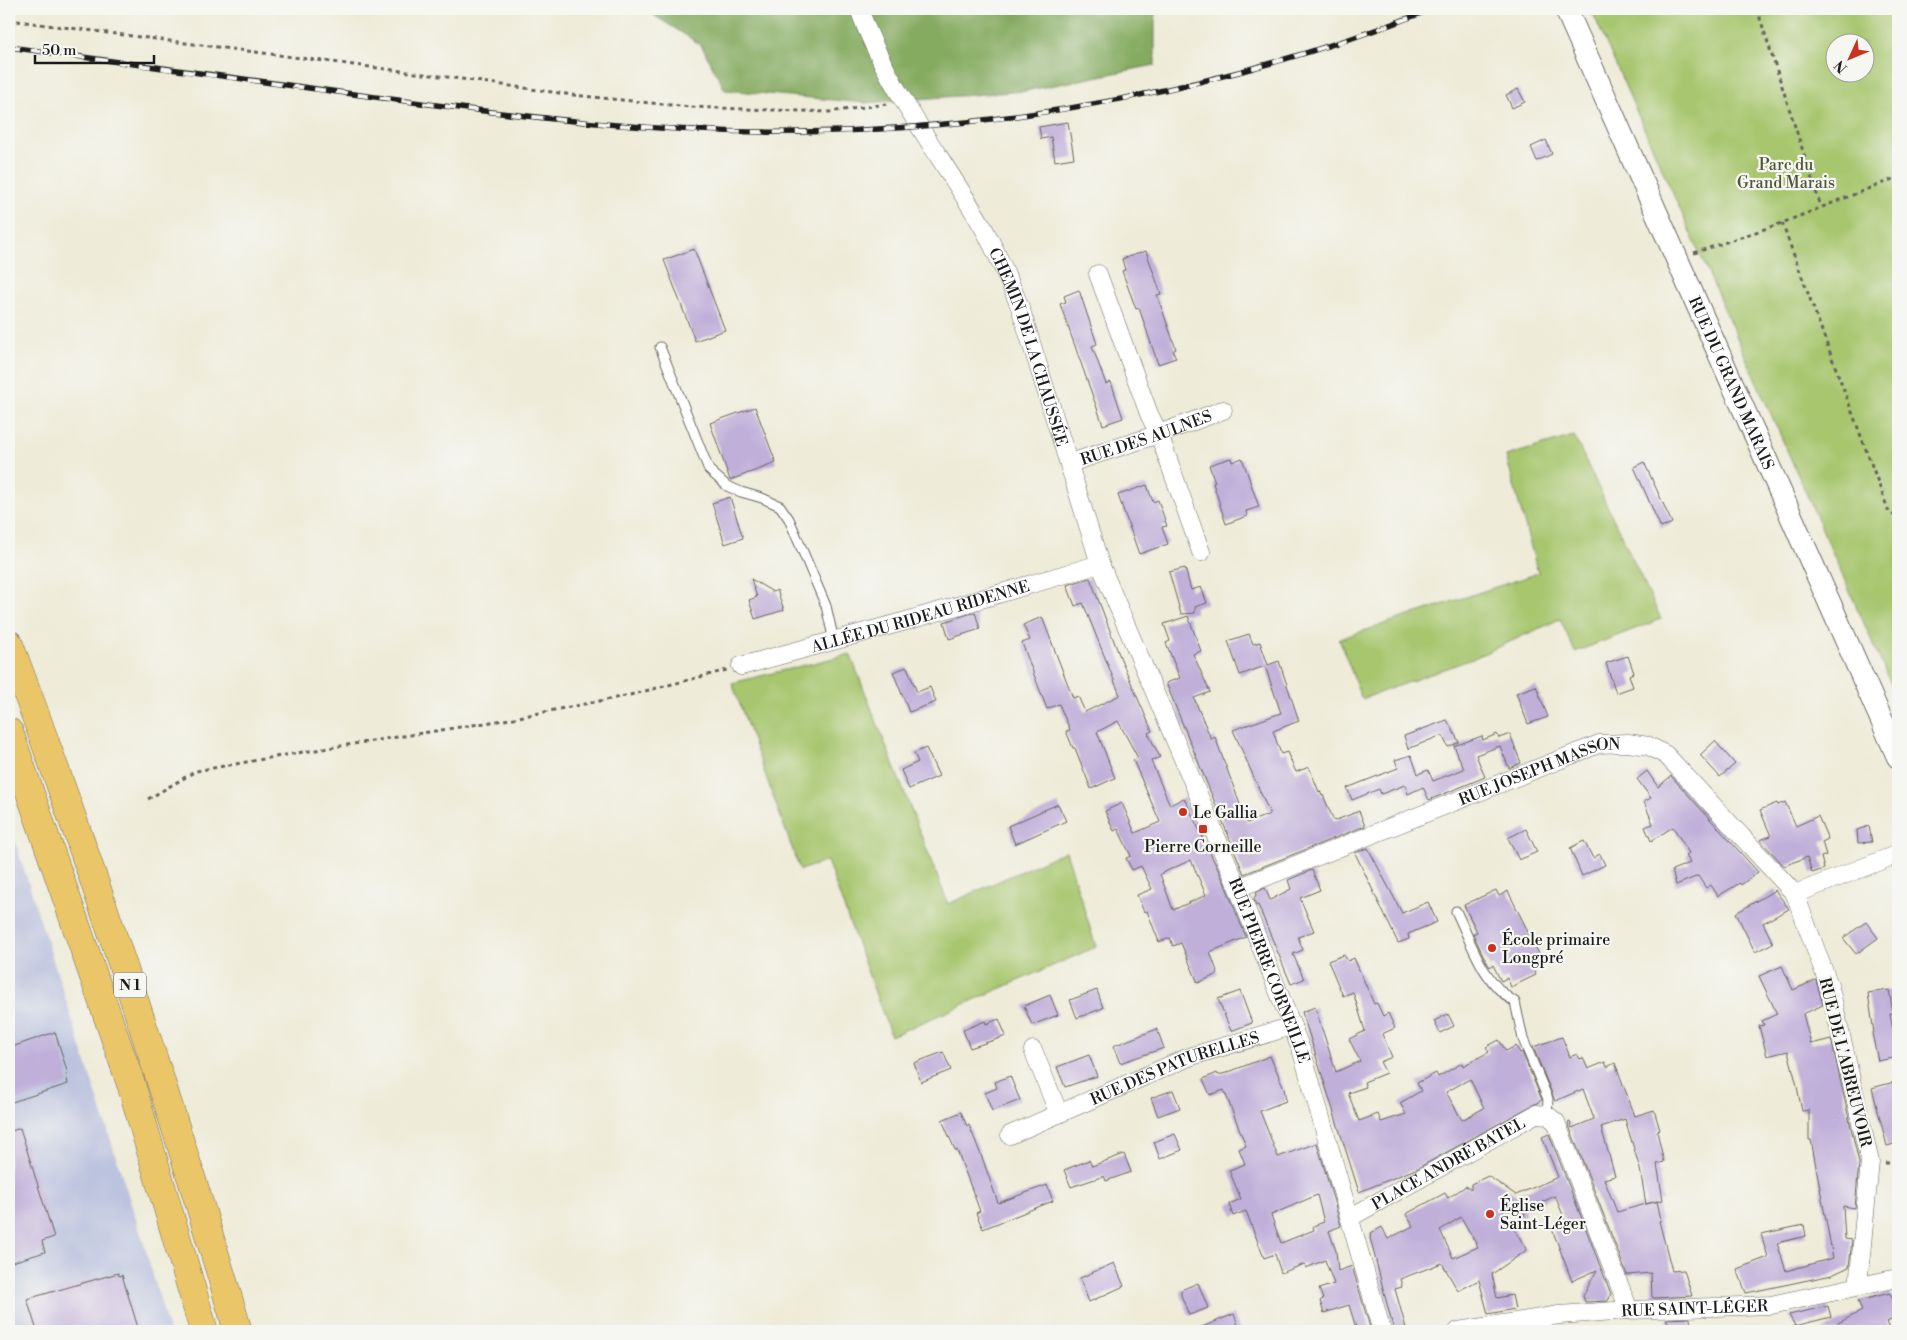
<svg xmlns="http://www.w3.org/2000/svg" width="1907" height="1340" font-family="'Libre Bodoni',serif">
<rect width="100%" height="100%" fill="#f6f6f2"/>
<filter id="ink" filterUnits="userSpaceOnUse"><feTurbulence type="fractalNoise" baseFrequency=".02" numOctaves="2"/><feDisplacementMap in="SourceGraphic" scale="10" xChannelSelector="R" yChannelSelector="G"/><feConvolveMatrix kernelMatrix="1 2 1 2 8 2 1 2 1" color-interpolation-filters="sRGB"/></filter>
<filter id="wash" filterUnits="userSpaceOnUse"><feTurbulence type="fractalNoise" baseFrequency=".0096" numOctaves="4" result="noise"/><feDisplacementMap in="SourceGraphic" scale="20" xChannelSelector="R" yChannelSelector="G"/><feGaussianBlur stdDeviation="1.12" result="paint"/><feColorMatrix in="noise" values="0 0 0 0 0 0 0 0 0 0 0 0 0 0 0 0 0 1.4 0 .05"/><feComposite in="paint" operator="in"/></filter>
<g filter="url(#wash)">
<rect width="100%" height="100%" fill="#eeebd8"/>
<path fill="#bcc3de" d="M9 822 144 1244 169 1331H9Z"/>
<path fill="#a7c66e" stroke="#627145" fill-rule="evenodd" d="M1591 9H1898V700ZM1834 42H1864V72H1834Z
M1574 436 1661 619 1575 652 1560 619 1472 659 1362 699 1339 639 1538 573 1506 456Z
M850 654 948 904 1066 851 1096 947 891 1036 827 861 800 870 732 683Z"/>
<path fill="#85ab61" stroke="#50643e" d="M644 9H1155V65L1025 91 865 103 725 90 701 45Z"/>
<g id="blocks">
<path fill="#bfafd9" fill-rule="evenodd" d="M1518 89 1525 102 1512 108 1506 95Z
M1068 122 1074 158 1055 161 1051 137 1041 139 1039 127Z
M1546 140 1552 154 1537 161 1531 147Z
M694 249 725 330 695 341 664 260Z
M1146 251 1161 294 1157 295 1176 349 1173 351 1176 358 1158 364 1139 308 1136 309 1122 271 1125 270 1122 259Z
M1079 290 1097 344 1092 346 1106 384 1111 382 1123 418 1103 425 1060 304 1066 302 1064 296Z
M755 407 776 463 730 480 710 423Z
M1231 458 1232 462 1242 458 1259 507 1246 511 1247 516 1226 524 1213 483 1215 482 1209 465Z
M1644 462 1672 523 1661 528 1634 467Z
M1147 485 1153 502 1158 500 1167 526 1162 527 1168 544 1139 554 1118 495Z
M730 497 743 538 725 544 712 503Z
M1185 568 1191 590 1201 587 1207 603 1195 607V613L1181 614 1169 572Z
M1090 578 1120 657 1152 731 1148 733 1160 757 1151 761 1170 805 1184 798 1224 882 1246 937 1210 952 1218 974 1198 983 1181 943 1173 946 1170 938 1159 942 1147 911 1144 912 1137 895 1152 889 1141 866 1132 870 1126 858 1131 856 1118 829 1114 831 1105 811 1122 803 1135 833 1160 822 1133 760 1138 758 1118 721 1097 732 1115 778 1091 789 1075 748H1073L1066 731 1070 730 1059 704 1047 709 1022 643 1030 640 1023 625 1042 617 1073 698 1078 696 1085 712 1120 695 1083 603 1075 606 1067 585ZM1191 860 1206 895 1173 910 1160 874Z
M751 579 773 592 777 590 784 610 755 619 749 600 757 597Z
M975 612 980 629 949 639 944 622Z
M1188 616 1201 651 1193 654 1210 692 1194 698 1211 739 1215 737 1247 823 1270 814 1233 730 1281 713 1265 666 1240 675 1228 641 1249 634 1253 644 1260 642 1268 665 1279 661 1299 721 1273 731 1281 754 1287 752 1296 772 1309 767 1319 792 1320 791 1322 796 1323 795 1334 821 1359 811 1365 826 1244 874 1166 683 1180 678 1166 643 1170 641 1164 624Z
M1628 656 1634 673 1629 675 1633 687 1616 693 1606 663Z
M907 667 917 692 930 687 936 702 909 712 893 672Z
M1536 686 1548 717 1528 724 1516 693Z
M1447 720 1459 742 1448 747 1442 735 1408 749 1404 736Z
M1497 734 1499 738 1510 734 1521 763 1509 768 1500 746 1476 755 1485 777 1429 800 1423 787 1408 794 1405 785 1381 794 1379 789 1352 800 1347 788 1398 768 1395 760 1411 755 1418 774 1428 770 1433 781 1464 769 1454 746 1482 736 1483 740Z
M1715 741 1735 764 1720 777 1700 755Z
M926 748 939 776 909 789 901 770 918 762 914 753Z
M1647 771 1658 787 1671 776 1758 872 1741 885 1740 883 1718 896 1711 885 1706 888 1698 876 1676 885 1672 870 1690 863 1686 855 1689 853 1673 827 1651 841 1645 827 1653 824 1644 802 1651 798 1637 779Z
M1785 802 1796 826 1818 816 1828 839 1822 842 1826 855 1821 857 1824 869 1812 873 1807 857 1784 866 1760 840 1771 836 1760 810 1777 803 1778 805Z
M1058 804 1066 821 1015 844 1008 826Z
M1869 826 1872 842 1858 843 1857 830Z
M1526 829 1537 852 1519 860 1508 838Z
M1584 841 1593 858 1600 854 1605 865 1582 876 1570 848Z
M1368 848 1402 913 1428 902 1437 922 1408 934 1409 939 1398 943 1355 853Z
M1312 870 1320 890 1300 898 1314 931 1298 937 1303 950 1293 954 1304 979 1291 984 1258 905 1256 906 1254 899 1257 892 1265 888 1270 900 1291 889 1288 880Z
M1496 890 1499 896 1508 891 1542 960 1531 965 1536 975 1511 987 1507 978 1501 981 1493 965 1490 967 1485 959 1473 934 1477 932 1464 905Z
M1775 890 1789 909 1763 923 1773 943 1755 952 1736 913Z
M1866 922 1878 938 1856 954 1843 938Z
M1344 955 1348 961 1354 958 1374 1004 1377 1003 1383 1016 1388 1013 1395 1028 1382 1034 1392 1057 1380 1062 1386 1073 1364 1082 1366 1087 1348 1093 1359 1121 1378 1114 1381 1122 1406 1114 1400 1103 1421 1091 1417 1083 1436 1073 1438 1077 1462 1063 1463 1066 1489 1052 1486 1047 1499 1040 1506 1051 1516 1046 1520 1053 1522 1052 1542 1100 1418 1168 1359 1192 1302 1012 1315 1007 1336 1072 1360 1061 1349 1039 1365 1031 1353 992 1343 996 1328 961ZM1470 1079 1484 1108 1462 1120 1446 1092Z
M1782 966 1793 990 1816 980 1823 1005 1803 1014 1811 1044 1831 1039 1859 1163 1855 1208 1843 1206 1845 1239 1852 1240 1849 1267 1832 1275 1746 1293 1737 1269 1768 1257 1761 1234 1804 1225 1806 1236 1777 1243 1786 1271 1833 1258 1811 1140H1809V1110L1802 1111 1796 1082 1788 1051 1767 1056 1759 1026 1764 1025 1762 1021 1777 1014 1759 976Z
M1097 990 1103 1008 1077 1018 1070 1000Z
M1889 990 1893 1013 1890 1014 1898 1057 1878 1061 1872 1033H1874L1868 993Z
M1240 991 1252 1023 1231 1031 1218 999Z
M1050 995 1058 1015 1032 1025 1024 1006Z
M1448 1014 1454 1026 1440 1033 1434 1021Z
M999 1019 1006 1036 970 1048 963 1030 985 1021 986 1024Z
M1157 1029 1164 1048 1120 1063 1113 1046Z
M55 1032 68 1074 66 1075 68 1084 9 1103V1048Z
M1562 1037 1570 1057 1577 1054 1580 1059 1583 1058 1588 1069 1605 1062 1607 1067 1615 1063 1635 1116 1654 1110 1660 1130 1657 1131 1664 1162 1657 1164 1663 1200 1646 1204 1640 1169 1625 1119 1601 1127 1615 1176 1604 1179 1617 1212 1657 1201 1661 1220 1659 1221 1672 1271 1684 1270 1692 1296 1655 1298 1652 1297 1651 1273 1627 1275 1568 1123 1570 1122 1572 1128 1594 1119 1583 1089 1555 1101 1533 1047Z
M943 1052 951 1070 921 1082 914 1063Z
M1089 1055 1097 1076 1065 1087 1057 1067Z
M1270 1056 1284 1088 1286 1101 1260 1111 1278 1157 1317 1143 1341 1226 1329 1231 1336 1251 1338 1271 1352 1266 1371 1331H1357L1349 1305 1324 1313 1320 1301 1323 1299 1319 1289 1334 1284 1325 1260 1306 1268 1305 1264 1281 1273 1275 1254 1264 1258 1246 1211 1233 1216 1229 1204 1241 1199 1229 1170 1245 1164 1239 1149 1246 1146 1224 1090 1210 1095 1203 1079 1217 1073 1218 1075 1226 1073ZM1317 1195 1324 1222 1313 1226 1314 1230 1281 1243 1271 1215Z
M1010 1076 1020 1100 992 1111 985 1093 997 1088 995 1082Z
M1898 1081V1143L1887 1146 1872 1088Z
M1173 1090 1180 1108 1158 1116 1151 1098Z
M961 1112 967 1126 969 1125 983 1160 998 1203 1047 1185 1053 1201 983 1229 976 1213 980 1211 957 1150H955L942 1120Z
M20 1128 54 1237 42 1241 45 1252 9 1263V1132Z
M1175 1134 1182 1150 1160 1159 1154 1142Z
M1549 1134 1611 1294 1608 1301 1585 1302 1583 1296 1597 1270 1572 1281 1552 1229 1564 1224V1222H1566L1555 1196 1525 1210 1524 1217 1501 1207 1527 1250 1492 1274 1497 1298 1512 1295 1515 1309 1488 1314 1479 1280 1458 1291 1442 1263 1400 1279 1402 1287 1395 1289 1406 1328 1397 1330 1393 1327 1370 1238 1371 1233 1382 1227 1388 1239 1413 1226 1406 1214 1445 1193 1448 1198 1466 1186 1471 1190V1184L1488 1176 1516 1195 1558 1177 1542 1137ZM1461 1217 1478 1247 1453 1258 1440 1230Z
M1124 1154 1131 1172 1106 1181 1104 1176 1071 1187 1064 1170 1089 1160 1092 1166Z
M1114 1263 1124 1286 1089 1302 1080 1278Z
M118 1273 119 1276 122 1275 139 1331H37L27 1299Z
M1198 1283 1208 1308 1189 1315 1181 1295V1290Z
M1890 1293 1898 1310V1317L1887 1322 1891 1331H1822L1862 1311 1858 1301Z
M1828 1306 1831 1317 1795 1326 1789 1315Z
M1234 1314 1240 1331H1192Z
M1690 1318 1691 1329H1684V1331H1673L1666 1319Z"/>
</g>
</g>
<g filter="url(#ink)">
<use href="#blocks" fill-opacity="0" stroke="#66645e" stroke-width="1"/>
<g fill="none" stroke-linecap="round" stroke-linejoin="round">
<g stroke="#66645e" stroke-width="11">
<path id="service" d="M660 347 709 470 727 486 741 492 762 498 780 506 789 519 826 606 834 641
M1456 911C1472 944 1483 983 1515 1002L1523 1039 1548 1099 1547 1115"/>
</g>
<g stroke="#66645e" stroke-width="19">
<g id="minor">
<path id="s1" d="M859 9C887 88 941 155 983 227 997 253 1009 280 1020 307L1100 564 1238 888 1302 1052 1382 1331"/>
<path d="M1098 274 1149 414 1159 434 1201 552"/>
<path id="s2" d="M1070 465 1076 461 1159 434 1223 410"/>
<path id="s3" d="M741 666 906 621 1100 564"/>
<path id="s4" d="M1238 888 1599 744 1628 743 1649 746 1666 755 1795 894"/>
<path d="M1033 1050 1059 1114"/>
<path id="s5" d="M1010 1135 1189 1057 1292 1026"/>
<path id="s6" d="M1351 1217 1536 1114 1547 1115 1556 1122 1629 1310"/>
<path d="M1858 1286 1870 1162 1830 988 1795 894 1898 854"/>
<path id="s7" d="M1458 1331 1559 1315 1629 1310 1771 1305 1898 1278"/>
</g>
</g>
<g stroke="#66645e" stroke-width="24">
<g id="tertiary">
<path id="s8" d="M1566 9 1898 757"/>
</g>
</g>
<g stroke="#66645e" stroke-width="29">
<path id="trunk" d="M9 644C94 870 169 1099 238 1331
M9 732 131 1084 204 1331"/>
</g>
<path stroke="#66645e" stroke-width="3" stroke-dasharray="4 4" stroke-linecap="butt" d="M1757 9 1821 207
M9 20 447 77 573 95 690 107 829 112 887 104
M1782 223 1889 512 1898 518
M1694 253 1782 223 1898 177
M148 799 196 771 303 752 504 720 630 695 727 670
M1885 1163H1898"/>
<use href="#service" stroke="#fff" stroke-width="9"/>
<use href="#minor" stroke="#fff" stroke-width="18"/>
<use href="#tertiary" stroke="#fff" stroke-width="22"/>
<use href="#trunk" stroke="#ebc669" stroke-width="28"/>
<g stroke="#1c1c1c" stroke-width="5.5">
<path id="rail" d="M9 47C131 64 253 81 375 97 517 116 659 134 802 132 1016 129 1233 87 1432 9"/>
</g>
<use href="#rail" stroke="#f6f6f2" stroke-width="4" stroke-dasharray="11" stroke-linecap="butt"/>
</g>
</g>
<g fill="#c8321e" stroke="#f6f6f2" stroke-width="2">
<circle cx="1183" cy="812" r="5"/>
<rect x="1198" y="824" width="10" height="10" rx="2.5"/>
<circle cx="1492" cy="948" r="5"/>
<circle cx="1490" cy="1214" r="5"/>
</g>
<g text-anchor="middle" stroke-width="4.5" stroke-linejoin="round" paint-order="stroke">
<rect fill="#f6f6f2" stroke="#5d5d5c" stroke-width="1" x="114" y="972.5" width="32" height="25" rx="4"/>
<g font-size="15" font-weight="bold" fill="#1c1c1c">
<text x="130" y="990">N 1</text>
</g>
<g font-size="16" fill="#4d5839" stroke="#f6f6f2">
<text x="1786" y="170">Parc du<tspan x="1786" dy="18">Grand Marais</tspan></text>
</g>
<g font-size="16" fill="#1c1c1c" stroke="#f6f6f2">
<text dy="6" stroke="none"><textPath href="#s1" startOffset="380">CHEMIN DE LA CHAUSSÉE</textPath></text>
<text dy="6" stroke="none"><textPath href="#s8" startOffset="409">RUE DU GRAND MARAIS</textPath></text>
<text dy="6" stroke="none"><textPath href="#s2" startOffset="81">RUE DES AULNES</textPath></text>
<text dy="6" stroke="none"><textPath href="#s3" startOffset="186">ALLÉE DU RIDEAU RIDENNE</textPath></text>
<text dy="6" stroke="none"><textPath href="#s4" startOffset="324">RUE JOSEPH MASSON</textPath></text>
<text dy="6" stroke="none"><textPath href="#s1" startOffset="1049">RUE PIERRE CORNEILLE</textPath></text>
<text transform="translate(1846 1062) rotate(76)" y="6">RUE DE L'ABREUVOIR</text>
<text dy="6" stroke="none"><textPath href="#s5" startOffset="178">RUE DES PATURELLES</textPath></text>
<text dy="6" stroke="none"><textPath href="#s6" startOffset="111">PLACE ANDRÉ BATEL</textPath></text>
<text dy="6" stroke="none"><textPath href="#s7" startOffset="238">RUE SAINT-LÉGER</textPath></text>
</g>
<g font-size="16" fill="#1c1c1c" stroke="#f6f6f2" text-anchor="start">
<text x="1193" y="818">Le Gallia</text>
<text x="1203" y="852" text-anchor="middle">Pierre Corneille</text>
<text x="1502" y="945">École primaire<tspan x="1502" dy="18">Longpré</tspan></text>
<text x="1500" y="1211">Église<tspan x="1500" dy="18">Saint-Léger</tspan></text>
</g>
</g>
<rect width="1907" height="1340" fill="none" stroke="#f6f6f2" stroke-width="30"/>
<g transform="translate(1850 58) rotate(226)"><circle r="24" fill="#f6f6f2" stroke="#9f9f9c"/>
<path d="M0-4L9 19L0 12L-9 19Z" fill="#c8321e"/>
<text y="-8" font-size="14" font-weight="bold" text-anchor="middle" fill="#1c1c1c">N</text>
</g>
<path d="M35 55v8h119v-8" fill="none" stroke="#1c1c1c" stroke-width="2.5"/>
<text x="42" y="55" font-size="15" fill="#1c1c1c" stroke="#f6f6f2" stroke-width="4" paint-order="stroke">50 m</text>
</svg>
